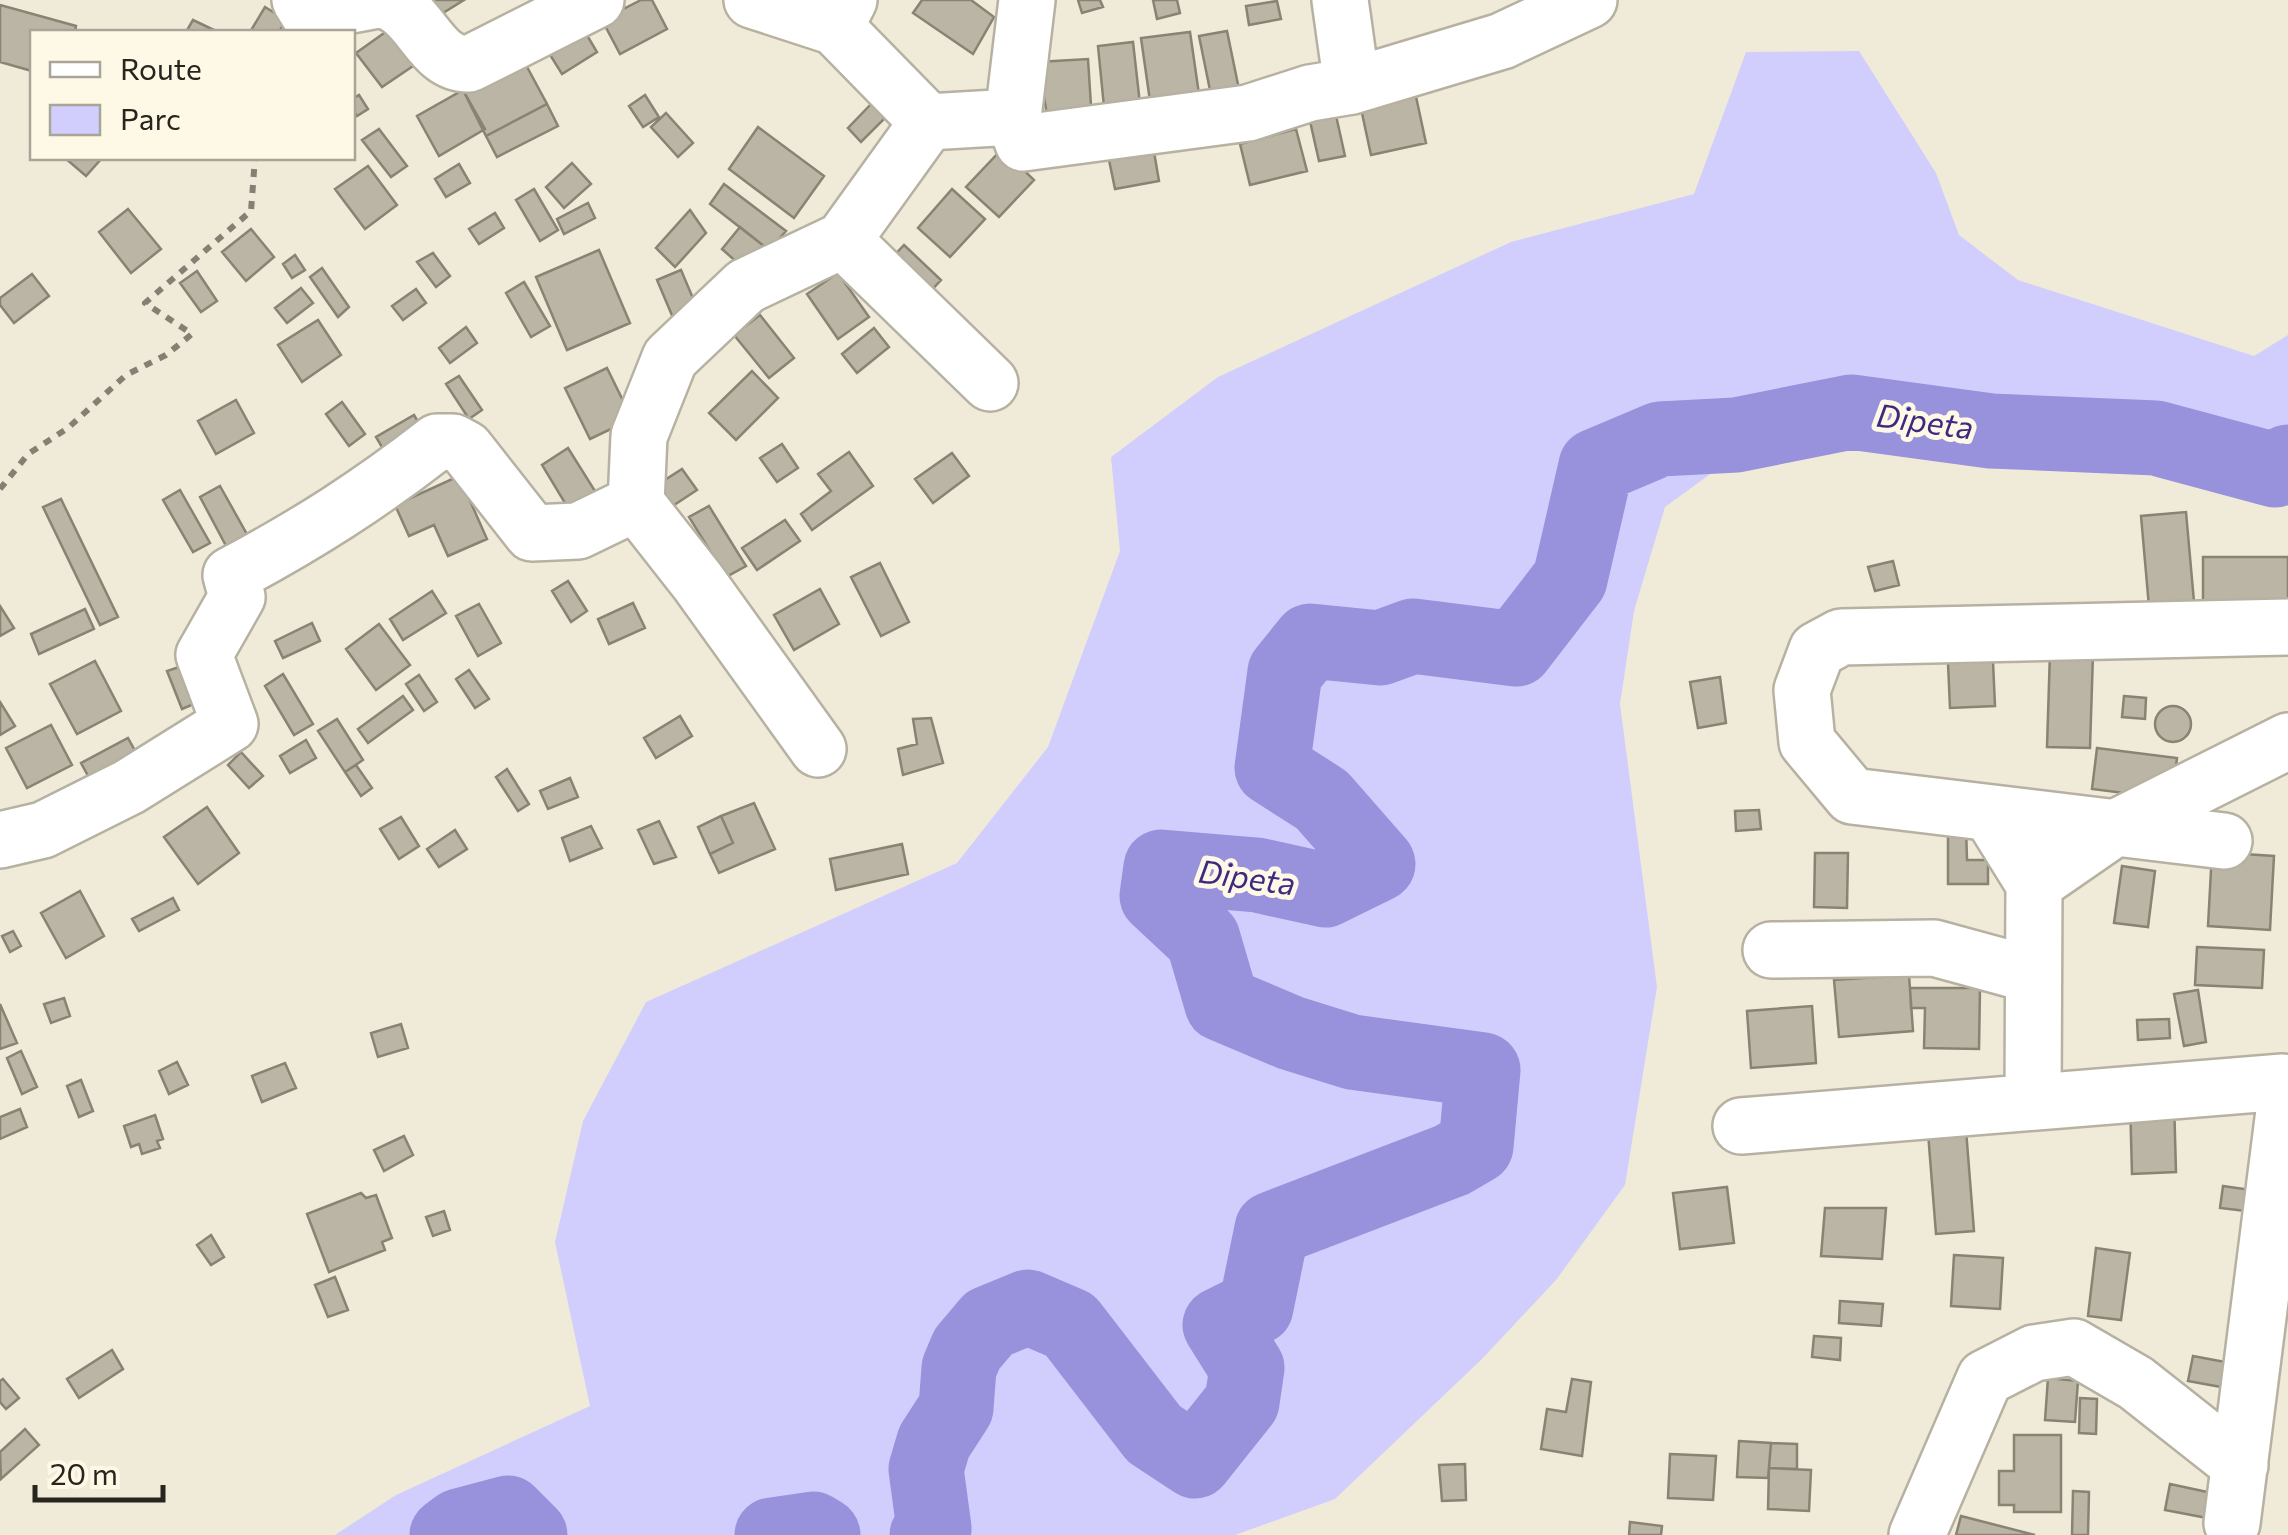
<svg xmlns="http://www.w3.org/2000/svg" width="2288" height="1535" font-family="Commissioner,sans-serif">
<rect width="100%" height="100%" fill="#f0ebd9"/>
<path fill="#d1cefd" d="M1859 51 1936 173 1959 235 2018 280 2254 356 2288 335V490L2082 461 1857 438 1713 472 1665 507 1634 611 1620 704 1657 987 1625 1185 1556 1280 1482 1359 1335 1499 1235 1535H335L396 1495 590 1406 555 1242 583 1121 646 1002 957 863 1048 747 1120 551 1111 457 1218 377 1511 242 1694 194 1746 52Z"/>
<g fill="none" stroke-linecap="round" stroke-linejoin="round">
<path stroke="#9891db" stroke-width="75" d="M447 1535 459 1526 508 1513 530 1535
M772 1535 813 1529 823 1535
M927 1535 934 1528 926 1469 934 1442 956 1408 959 1368 967 1349 989 1323 1028 1307 1070 1325 1154 1434 1195 1461 1242 1402 1247 1368 1220 1325 1256 1307 1272 1229 1452 1160 1476 1146 1483 1070 1352 1052 1291 1033 1222 1004 1203 939 1157 896 1161 867 1257 875 1325 890 1378 864 1322 800 1272 768 1285 672 1310 641 1380 648 1413 636 1516 649 1570 579 1596 466 1660 439 1736 435 1851 412 1991 431 2156 438 2275 470 2288 462"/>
</g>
<path fill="#bab5a4" stroke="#888373" stroke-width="2.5" d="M417 0H464L430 21Z
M641 0H652L667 29 620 54 602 20Z
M922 0H971L994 17 973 54 913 13Z
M1078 0H1100L1103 7 1082 13Z
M1153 0H1177L1180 13 1157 19Z
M1277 1 1281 19 1249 25 1246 6Z
M0 5 76 26 75 32H32V71L0 62Z
M265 7 286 20 279 32H250Z
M193 20 218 32H186Z
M578 20 597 52 562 74 542 42Z
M394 26 422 60 382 87 356 53Z
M1227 31 1241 99 1213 105 1199 36Z
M1190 32 1200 101 1151 108 1141 38Z
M1133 42 1141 113 1105 117 1098 46Z
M519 52 547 104 486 136 463 90Z
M1088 59 1092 121 1049 126 1038 62Z
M463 90 485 129 439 156 417 116Z
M1415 92 1426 143 1371 155 1360 104Z
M359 95 368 109 357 116 352 109V99Z
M645 95 659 117 643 127 629 106Z
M874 101 888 115 861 142 848 128Z
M1333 102 1345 156 1319 161 1307 108Z
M547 104 558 126 497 157 486 136Z
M666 113 693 143 678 157 651 127Z
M758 127 824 176 794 218 729 169Z
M379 129 407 166 391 177 362 140Z
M1296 129 1307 171 1250 185 1240 144Z
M1153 146 1159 181 1115 189 1108 155Z
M1002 149 1034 180 999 217 966 187Z
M65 158H102L86 176Z
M572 163 591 184 564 208 546 187Z
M459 164 470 183 446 197 435 179Z
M368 166 397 205 365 229 335 189Z
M724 184 786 231 769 250 710 204Z
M534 189 558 230 540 241 516 200Z
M952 189 985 219 950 257 918 228Z
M588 203 595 218 564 234 557 219Z
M128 209 161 249 131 273 99 232Z
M690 210 706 233 675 267 656 248Z
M495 213 504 228 479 244 469 229Z
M740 227 769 250 750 274 722 249Z
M251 229 274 257 246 281 222 252Z
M904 245 941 280 926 296 889 261Z
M599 250 630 323 567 350 536 277Z
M433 253 450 276 436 287 417 262Z
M295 255 305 270 292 278 283 264Z
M322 268 349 307 338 317 310 277Z
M681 270 698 310 674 320 657 280Z
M197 271 217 301 201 312 180 283Z
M838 273 869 317 838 339 807 294Z
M32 274 49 296 14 323 0 305V298Z
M524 282 550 326 531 337 506 293Z
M301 288 313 303 287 323 275 308Z
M416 289 426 303 403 320 392 306Z
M760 315 794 358 769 378 734 335Z
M318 320 341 355 302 382 278 345Z
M466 327 477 343 450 363 439 348Z
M874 328 889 347 857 373 842 354Z
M607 368 632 419 590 439 565 388Z
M752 371 778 398 736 440 709 413Z
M459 376 482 410 469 419 446 384Z
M236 400 254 433 216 454 198 421Z
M342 402 365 434 349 446 326 414Z
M414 415 424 432 386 454 376 437Z
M782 444 798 468 777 482 760 458Z
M568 448 595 491 568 508 542 465Z
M849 452 873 486 812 530 801 514 831 491 818 474Z
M952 453 969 476 933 503 915 479Z
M682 469 697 490 665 511 651 489Z
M459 476 487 539 448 556 434 525 409 536 395 505Z
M220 486 253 545 232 557 200 497Z
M180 490 210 543 193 552 163 500Z
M61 499 118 617 100 625 43 507Z
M709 506 746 566 726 577 689 517Z
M2186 512 2195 613 2150 618 2141 516Z
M785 520 800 541 757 570 742 548Z
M2203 557H2288V619L2203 620Z
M1893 561 1899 585 1875 591 1868 567Z
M880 563 909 622 881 636 851 577Z
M568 581 587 611 571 622 552 591Z
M820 589 839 624 794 650 774 615Z
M432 591 446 613 403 640 390 619Z
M633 603 645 628 609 644 598 619Z
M479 604 501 643 478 656 456 616Z
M0 606 14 628 0 636Z
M85 609 94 629 39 654 31 634Z
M312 623 320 641 283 658 275 641Z
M379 624 410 665 376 690 346 649Z
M1992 639 1995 706 1950 708 1947 641Z
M2050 652 2093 654 2090 748 2047 747Z
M95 661 121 711 77 734 50 684Z
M182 666 196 703 182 709 167 671Z
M469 670 489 699 475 708 456 679Z
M283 674 313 724 294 735 265 686Z
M419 675 437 702 424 711 406 684Z
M1720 677 1726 723 1698 728 1690 682Z
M403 696 413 710 368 743 358 729Z
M2124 696 2146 698 2145 719 2122 717Z
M0 702 15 726 0 735Z
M2155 724a18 18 0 1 1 36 0a18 18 0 1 1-36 0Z
M680 716 692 736 656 758 644 738Z
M931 718 943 763 903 775 898 749 917 744 913 719Z
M337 719 363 760 345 772 318 731Z
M51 725 72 765 27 788 6 748Z
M128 738 139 758 92 783 81 763Z
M306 740 316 758 290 773 280 756Z
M2097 748 2177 758 2172 799 2092 789Z
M241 752 263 776 249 788 228 765Z
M356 765 372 788 361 796 345 772Z
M507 769 529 804 518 811 496 777Z
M570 778 578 797 548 809 540 791Z
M754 803 775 849 719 873 710 854 733 843 721 816Z
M207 807 239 853 198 884 164 837Z
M1759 810 1761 829 1736 831 1735 811Z
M721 816 733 843 710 854 698 827Z
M401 817 419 846 399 859 380 829Z
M659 821 676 857 654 864 638 830Z
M591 826 602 848 570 861 562 838Z
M1966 826 1967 860H1988V884H1948V827Z
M455 830 467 849 439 867 427 849Z
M902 844 908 874 836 890 830 859Z
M2212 852 2274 856 2270 930 2208 926Z
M1815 853H1848L1847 908 1814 907Z
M2122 866 2155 871 2148 927 2114 923Z
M80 891 104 936 66 958 41 913Z
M173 898 179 910 139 931 132 919Z
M13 931 21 946 10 952 2 936Z
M2197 947 2264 950 2262 988 2195 985Z
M1909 975 1913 1031 1839 1037 1834 980Z
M1910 988H1980L1979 1049 1924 1048 1925 1008H1911Z
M2198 990 2206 1042 2184 1046 2174 994Z
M64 998 70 1016 51 1023 44 1004Z
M0 1004 17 1043 0 1049Z
M1812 1006 1816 1063 1751 1068 1747 1011Z
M2169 1019 2170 1038 2138 1040 2137 1020Z
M401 1024 408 1048 378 1057 371 1033Z
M21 1051 37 1087 22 1094 7 1058Z
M177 1062 188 1085 169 1094 159 1071Z
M285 1063 296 1088 262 1102 252 1076Z
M81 1080 93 1111 79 1117 67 1086Z
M2174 1100 2176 1172 2132 1174 2130 1101Z
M20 1109 27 1127 0 1139V1117Z
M155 1115 163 1139 157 1141 160 1148 142 1154 139 1144 131 1147 124 1126Z
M1965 1117 1974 1231 1936 1234 1927 1120Z
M404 1136 413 1155 384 1171 374 1150Z
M2223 1186 2258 1191 2255 1212 2220 1208Z
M1727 1187 1734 1243 1680 1249 1673 1193Z
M361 1193 366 1198 376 1195 392 1238 382 1242 385 1250 329 1272 307 1214Z
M1825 1208H1886L1882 1259 1821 1256Z
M444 1211 450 1230 433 1236 426 1217Z
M211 1235 224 1257 211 1265 197 1245Z
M2096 1248 2130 1253 2121 1320 2088 1316Z
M1954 1255 2003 1258 2000 1309 1951 1306Z
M335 1277 348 1310 328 1317 315 1285Z
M1840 1301 1883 1304 1881 1326 1839 1323Z
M1814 1336 1841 1338 1840 1360 1812 1357Z
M112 1350 123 1369 79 1398 67 1379Z
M2193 1356 2225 1362 2221 1387 2188 1381Z
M2048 1378 2078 1381 2075 1422 2045 1420Z
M3 1379 19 1398 6 1409 0 1402V1381Z
M1572 1379 1591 1382 1582 1456 1541 1449 1547 1409 1566 1412Z
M2080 1398 2097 1399 2096 1434 2079 1433Z
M25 1429 39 1445 1 1479 0 1452Z
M2014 1435H2061V1512H2014V1505H1999V1471H2014Z
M1739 1441 1771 1443 1768 1478 1737 1477Z
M1771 1443 1797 1444V1469L1769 1468Z
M1670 1454 1716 1456 1713 1500 1668 1498Z
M1465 1464 1466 1500 1442 1501 1439 1465Z
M1769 1468 1811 1470 1809 1511 1768 1509Z
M2170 1484 2212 1493 2207 1518 2165 1510Z
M2073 1491 2089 1492 2088 1535H2072Z
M1961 1516 2035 1535H1956Z
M1630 1522 1662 1526 1661 1535H1629Z"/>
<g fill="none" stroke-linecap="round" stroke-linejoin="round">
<g stroke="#b6b1a1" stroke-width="60">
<path id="minor" d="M300 0 308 13 378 0
M381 0C421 7 428 65 469 64L596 0
M752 0 835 27 849 0
M1027 0 1013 117 1023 143 1248 113 1310 93 1352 86 1502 41 1589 0
M1340 0 1352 86
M835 27 928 122 1013 117
M843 240 928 122
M636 503 639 436 670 358 746 286 843 240 990 383
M1990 813 2034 884 2033 1102
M0 840 43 830 129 787 230 724 204 655 237 597 231 575C308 534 369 495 437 442H453L466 449 532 533 578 531 636 503 698 582 818 749
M2224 841 1852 796 1807 742 1802 690 1817 650 1841 637 2288 627
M2034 884 2115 828 2288 741
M1771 950 1934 948 2033 975
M1741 1126 2283 1082
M2232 1523 2284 1111
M1917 1535 1985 1378 2034 1353 2074 1347 2136 1383 2240 1465"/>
</g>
<path stroke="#848174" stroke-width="6" stroke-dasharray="8 8" stroke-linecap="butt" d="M0 489 28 454 68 428 126 375 166 355 192 334 145 303 251 211 255 158"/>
<use href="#minor" stroke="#fff" stroke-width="55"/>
</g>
<g text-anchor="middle" stroke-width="10" stroke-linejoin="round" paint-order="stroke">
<g font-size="32" font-style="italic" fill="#3d297f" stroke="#fef8e7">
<text transform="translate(1925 422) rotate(8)" y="11">Dipeta</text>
<text transform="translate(1247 878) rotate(8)" y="11">Dipeta</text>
</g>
</g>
<rect x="30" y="30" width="325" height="130" fill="#fef8e7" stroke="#a8a497" stroke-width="2.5"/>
<rect x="50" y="62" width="50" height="15" fill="#ffffff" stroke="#a8a497" stroke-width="2.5"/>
<text x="120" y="80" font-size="30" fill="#27251e">Route</text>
<rect x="50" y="105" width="50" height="30" fill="#d1cefd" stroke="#a8a497" stroke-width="2.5"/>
<text x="120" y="130" font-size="30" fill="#27251e">Parc</text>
<path d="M35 1485v15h128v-15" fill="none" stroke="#27251e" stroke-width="5"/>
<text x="50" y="1485" font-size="30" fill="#27251e" stroke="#fef8e7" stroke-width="8" paint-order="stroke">20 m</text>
</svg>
